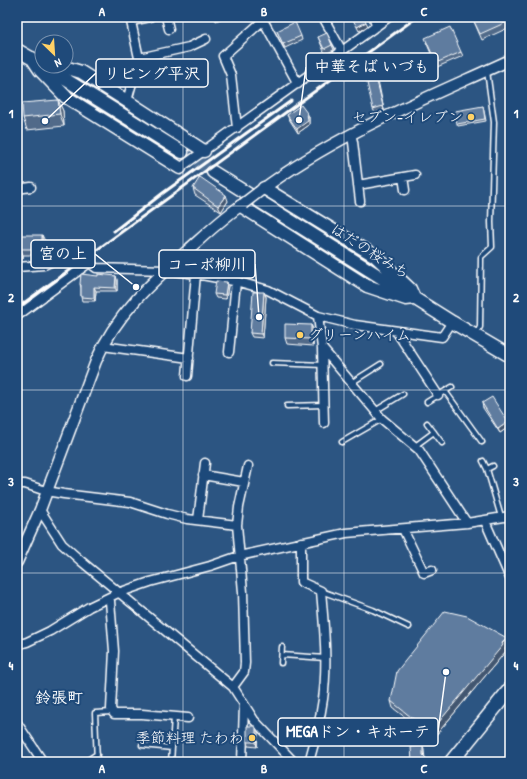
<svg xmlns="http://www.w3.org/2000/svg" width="527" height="779" font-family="'Patrick Hand','Klee One',sans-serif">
<rect width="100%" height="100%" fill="#2c5582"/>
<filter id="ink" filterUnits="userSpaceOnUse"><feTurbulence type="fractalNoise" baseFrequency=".025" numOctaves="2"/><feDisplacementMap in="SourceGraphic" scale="8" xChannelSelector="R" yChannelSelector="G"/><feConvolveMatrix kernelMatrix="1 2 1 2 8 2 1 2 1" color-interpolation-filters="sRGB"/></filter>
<g filter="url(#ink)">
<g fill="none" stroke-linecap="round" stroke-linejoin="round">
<path stroke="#4c6e95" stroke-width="12" stroke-dasharray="12 6" stroke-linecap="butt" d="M182 152 213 172"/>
<g stroke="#fff" stroke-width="7">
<path id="service" d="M476 335 480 327 481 257 492 247 491 222 494 122 487 71
M272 363 323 365
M351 383 381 364
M445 391 482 442
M427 402 452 387
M287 406 324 405
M375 411 403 394
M427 423 442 443
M342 442 382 419
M415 446 434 432
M483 461 487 469 501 517
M487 469 493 466
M321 591 373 610 409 627
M282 655 325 658
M281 663 282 647
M142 745 172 748
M85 762 97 754
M97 762 95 713 112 712
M171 762 174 717"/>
</g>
<g stroke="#fff" stroke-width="11">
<path id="minor" d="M166 17 169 29
M323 17 342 51
M374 17 376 27
M263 20 298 84
M131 21 150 17
M139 58 189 47 206 39
M127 101 139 58 130 17
M237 128 231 75 223 56 267 17
M351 134 353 142 360 201
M180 168 389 17
M403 177 405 190
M358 185 415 175
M17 189 31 187
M17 267 44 265 68 254 81 256 96 268 165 270 196 274 239 282 268 290 318 316 355 325 442 337 452 322
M17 316 89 263
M318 316 322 348 324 423
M396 331 438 395
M103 346 189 358
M322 348 382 419 419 450 467 523
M229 352 236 282
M187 376 196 274
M203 475 244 482
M17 484H25L46 491 64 494 130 502 167 514 187 519 237 525
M40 510 62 544 81 561 233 687 254 720 294 762
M198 520 205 463
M485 521 510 578
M403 529 424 573 432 570
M301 542V582L321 591C324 626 328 663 323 699 320 720 315 741 309 762
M109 598 110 601 114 651 111 709 114 714H142L188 718
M17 645 27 642 50 631 89 607 118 593 150 582 210 566 239 556 346 533 467 523 510 516
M233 687 244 672 245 663 243 592 237 525 239 507 248 466
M17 723 43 762
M242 762 244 706"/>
</g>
<g stroke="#fff" stroke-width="13">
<path id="tertiary" d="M260 191C336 134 425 99 510 60
M17 562 40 510 96 361C115 315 153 281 189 249 207 233 224 217 243 204"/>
</g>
<g stroke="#fff" stroke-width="15">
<path id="primary" d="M17 50 38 62
M32 58 40 70 66 97 180 168
M44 66 182 152
M61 66 81 72 127 101 204 151
M213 172 452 322 510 356
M241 206 367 286 406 299 414 298 410 289 375 256 264 188"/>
</g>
<g stroke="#fff" stroke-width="16">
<path id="trunk" d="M451 762 510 689"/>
</g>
<use href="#service" stroke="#1f4a7a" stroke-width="4"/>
<use href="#minor" stroke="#1f4a7a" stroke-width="8"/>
<use href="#tertiary" stroke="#1f4a7a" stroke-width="10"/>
<use href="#primary" stroke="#1f4a7a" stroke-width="12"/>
<use href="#trunk" stroke="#1f4a7a" stroke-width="13"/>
<path stroke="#fff" stroke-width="3" d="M114 231 163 193 291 101
M17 308 417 17"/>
<g stroke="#fff" stroke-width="13" stroke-linecap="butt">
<path id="tertiary-bridge" d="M243 204 260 191"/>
</g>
<use href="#tertiary-bridge" stroke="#1f4a7a" stroke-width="10"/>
</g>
<path fill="#516b89" stroke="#fff" d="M214 17H225L216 21Z
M472 17H507L510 24V27L482 40Z
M277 31 301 36 302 40 285 48Z
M318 37 332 45 334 50 325 54Z
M426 42 461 52 463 56 437 67Z
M377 81 384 110 375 113 373 109Z
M58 100 63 111 64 126 27 130 23 118Z
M483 106 486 121 458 126 457 124Z
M307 113 309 117V125L298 133 289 119 287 115Z
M193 188 228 201 221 212 195 195Z
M17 235 45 241V255H23V259H17Z
M98 276H116L117 280V291H96L95 301H82L81 297V288L80 284Z
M228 286 226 299 216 298 214 294Z
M264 292 266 297 263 338 252 337 250 333Z
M311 325 314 331 313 346 287 344 285 338Z
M482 403 510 426 500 433 483 408Z
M509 644 505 649 506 651 436 735H428L393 708 391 701Z
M256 728 258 732 257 747 248 746 247 742Z"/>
<path fill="#42576f" stroke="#fff" d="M366 22 368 26 359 31 357 27Z
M377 81 379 85 384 110 383 106Z
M58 100 63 111 64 126 60 114Z
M307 113 309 117V125L298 133 297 129Z
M226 195 228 201 221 212 218 206Z
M42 235 45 241V255L42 249Z
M21 249 23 255V259L21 253Z
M116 276 117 280V291L115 288Z
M227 282 228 286 226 299 225 295Z
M94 287 96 291 95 301 94 298Z
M264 292 266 297 263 338 261 334Z
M311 325 314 331 313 346 311 339Z
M17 350 18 351 17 383Z
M508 422 510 426 500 433 498 429Z
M507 638 509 644 505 649 506 651 436 735 433 729Z
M256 728 258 732 257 747 256 742Z
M423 746 424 750 425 759 423 755Z"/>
<path fill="#5e7c9f" stroke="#fff" d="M354 17H364L366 22 357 27 352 18Z
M472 17H507L509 21 480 34Z
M295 22 301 36 283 44 277 31Z
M450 27 461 52 436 63 425 38Z
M327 33 332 45 324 49 318 37Z
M377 81 383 106 373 109 367 83Z
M58 100 60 114 23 118 22 103Z
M301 105 307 113 308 121 297 129 287 115Z
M483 106 485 119 457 124 455 111Z
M200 177 226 195 218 206 193 188Z
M17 235H42V249H21V253H17Z
M81 274 98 276V274L116 276 115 288 94 287V298L81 297V285L80 284Z
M216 281 227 282 225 295 214 294Z
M253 292H264L261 334 250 333Z
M285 324 311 325V339L285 338Z
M492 397 508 422 498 429 482 403Z
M445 611 467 616 507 638 502 643 503 645 433 729H426L391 701 397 671Z
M247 726H255L256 728V742H247Z
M423 746V755L429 761 428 762H412L411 747Z"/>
</g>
<path fill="none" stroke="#fff" stroke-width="1" stroke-opacity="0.55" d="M183 17V762M344 17V762M17 206H510M17 390H510M17 573H510"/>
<g fill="#ffd166" stroke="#1f4a7a" stroke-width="1.5">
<circle cx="471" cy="117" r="4"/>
<circle cx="300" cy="335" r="4"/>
<circle cx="252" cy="738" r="4"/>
</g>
<g text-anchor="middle" stroke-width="4" stroke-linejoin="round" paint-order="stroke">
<g font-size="15" fill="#fff" stroke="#1f4a7a" text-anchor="end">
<text x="463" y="122">セブン-イレブン</text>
<text x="308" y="340" text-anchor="start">グリーンハイム</text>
<text x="244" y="743">季節料理 たわわ</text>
</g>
<g font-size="15" fill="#fff" stroke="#1f4a7a">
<text transform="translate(370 251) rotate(32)" y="5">はだの桜みち</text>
</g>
<g font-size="16" font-weight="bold" fill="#fff" stroke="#1f4a7a">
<text x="59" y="703">鈴張町</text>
</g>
</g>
<path fill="none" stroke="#fff" stroke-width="1.5" d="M299 120L306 67M45 121L96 73M136 287L95 254M259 317L255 264M446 672L438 732"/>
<g fill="#fff" stroke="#1f4a7a" stroke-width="1.5">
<circle cx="299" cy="120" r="4"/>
<circle cx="45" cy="121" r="4"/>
<circle cx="136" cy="287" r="4"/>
<circle cx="259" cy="317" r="4"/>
<circle cx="446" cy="672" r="4"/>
</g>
<g fill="#1f4a7a" stroke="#fff" stroke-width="1.5">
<rect x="306" y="53" width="132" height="28" rx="4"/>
<rect x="96" y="59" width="112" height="28" rx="4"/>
<rect x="31" y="240" width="64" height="28" rx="4"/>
<rect x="159" y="250" width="96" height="28" rx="4"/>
<rect x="278" y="718" width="160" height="28" rx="4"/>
</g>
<g font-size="16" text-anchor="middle" font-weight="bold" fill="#fff">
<text x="372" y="72">中華そば いづも</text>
<text x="152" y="79">リビング平沢</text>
<text x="63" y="259">宮の上</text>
<text x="207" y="270">コーポ柳川</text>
<text x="358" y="737">MEGAドン・キホーテ</text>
</g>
<rect width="527" height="779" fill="none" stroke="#1f4a7a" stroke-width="44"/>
<g transform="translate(54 54) rotate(155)"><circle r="19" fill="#1f4a7a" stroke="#7992af"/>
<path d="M0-3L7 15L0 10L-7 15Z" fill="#ffd166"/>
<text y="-6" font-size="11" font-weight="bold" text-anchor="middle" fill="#ffffff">N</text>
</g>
<rect x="22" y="22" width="483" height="735" fill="none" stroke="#fff" stroke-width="1.5"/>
<g font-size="13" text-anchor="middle" font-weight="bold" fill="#fff">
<text x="102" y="16">A</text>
<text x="264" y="16">B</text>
<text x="424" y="16">C</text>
<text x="11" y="118">1</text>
<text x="516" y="118">1</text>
<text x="11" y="302">2</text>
<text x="516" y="302">2</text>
<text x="11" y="486">3</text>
<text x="516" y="486">3</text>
<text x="11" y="670">4</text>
<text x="516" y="670">4</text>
<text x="102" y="773">A</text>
<text x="264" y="773">B</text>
<text x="424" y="773">C</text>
</g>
</svg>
